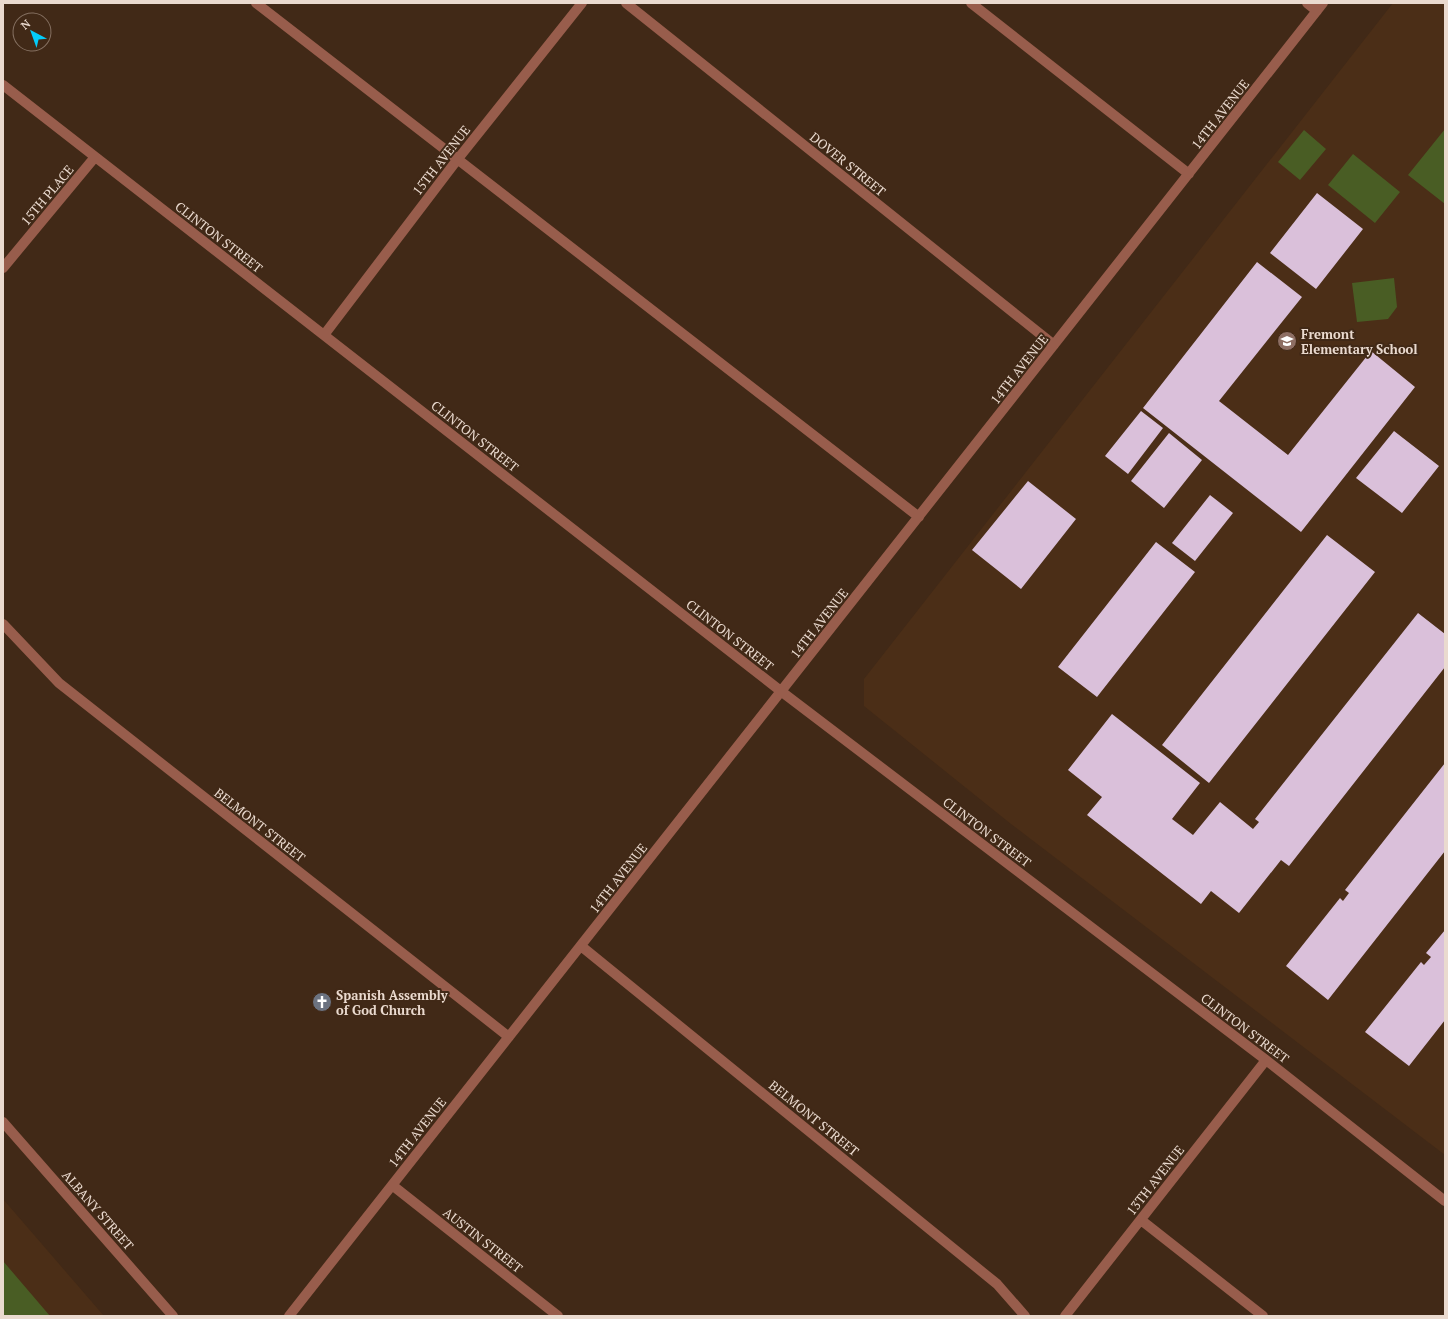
<svg xmlns="http://www.w3.org/2000/svg" width="1448" height="1319" font-family="'PT Serif',serif">
<rect width="100%" height="100%" fill="#412917"/>
<path fill="#4b2e17" d="M1393 3H1445V1155L1011 824 864 706V679Z
M3 1199 104 1316H3Z"/>
<path fill="#495d24" d="M1445 129V204L1408 175Z
M1304 130 1326 149 1300 180 1278 162Z
M1353 154 1400 192 1375 223 1328 185Z
M1394 278 1397 307 1388 319 1357 322 1352 283Z
M3 1261 50 1316H3Z"/>
<path fill="#dac0da" d="M1317 193 1363 229 1316 289 1270 253Z
M1257 262 1302 297 1219 401 1288 455 1371 351 1415 387 1301 532 1143 408Z
M1141 411 1163 428 1128 474 1105 456Z
M1394 431 1439 466 1402 513 1356 478Z
M1169 433 1202 460 1164 508 1131 481Z
M1028 481 1076 519 1021 589 972 550Z
M1210 495 1233 513 1195 561 1172 543Z
M1327 535 1375 572 1209 783 1162 745Z
M1156 542 1195 572 1097 697 1058 667Z
M1418 613 1445 634V667L1289 866 1281 860 1239 913 1211 891 1201 904 1087 815 1102 797 1068 770 1112 714 1200 783 1172 819 1193 835 1220 802 1253 829 1259 822 1255 819Z
M1445 763V851L1328 1000 1286 966 1340 898 1343 901 1349 893 1345 890Z
M1445 930V1020L1409 1066 1365 1032 1421 962 1424 965 1431 957 1426 953Z"/>
<g fill="none" stroke-linecap="round" stroke-linejoin="round">
<path stroke="#985d4c" stroke-width="10" d="M256 3 919 517
M626 3 1054 345
M971 3 1189 174
M1307 3 1317 11
M3 85 782 692 1266 1060 1445 1201
M3 268 95 157
M324 335 457 160 582 3
M3 624 59 683 509 1037
M581 946 997 1284 1025 1316
M3 1122 173 1316
M392 1185 558 1316
M1141 1220 1263 1316
M289 1316 1323 3
M1065 1316 1266 1060"/>
</g>
<defs>
<g id="school-disc" transform="scale(1)"><circle r="9.5" fill="#8d6e63" stroke="#412917"/><path d="M0-5L7-2L0 1L-7-2ZM-4 1L0 2.5L4 1V4Q0 6-4 4Z" fill="#fff"/></g>
<g id="church-disc" transform="scale(1)"><circle r="9.5" fill="#6b7280" stroke="#412917"/><path d="M-1.2-6h2.4v3.5h3.3v2.4h-3.3V6h-2.4V-.1h-3.3v-2.4h3.3Z" fill="#fff"/></g>
</defs>
<g fill-rule="evenodd">
<use href="#school-disc" x="1287" y="341"/>
<use href="#church-disc" x="322" y="1002"/>
</g>
<g text-anchor="middle" stroke-width="4" stroke-linejoin="round" paint-order="stroke">
<g font-size="13" fill="#eadacf" stroke="#412917">
<text transform="translate(1220 114) rotate(-52)" y="5">14TH AVENUE</text>
<text transform="translate(441 160) rotate(-52)" y="5">15TH AVENUE</text>
<text transform="translate(848 164) rotate(39)" y="5">DOVER STREET</text>
<text transform="translate(47 195) rotate(-50)" y="5">15TH PLACE</text>
<text transform="translate(219 237) rotate(38)" y="5">CLINTON STREET</text>
<text transform="translate(1019 369) rotate(-52)" y="5">14TH AVENUE</text>
<text transform="translate(475 436) rotate(38)" y="5">CLINTON STREET</text>
<text transform="translate(819 623) rotate(-52)" y="5">14TH AVENUE</text>
<text transform="translate(730 635) rotate(38)" y="5">CLINTON STREET</text>
<text transform="translate(260 825) rotate(38)" y="5">BELMONT STREET</text>
<text transform="translate(987 832) rotate(37)" y="5">CLINTON STREET</text>
<text transform="translate(618 878) rotate(-52)" y="5">14TH AVENUE</text>
<text transform="translate(1245 1028) rotate(37)" y="5">CLINTON STREET</text>
<text transform="translate(814 1118) rotate(39)" y="5">BELMONT STREET</text>
<text transform="translate(417 1132) rotate(-52)" y="5">14TH AVENUE</text>
<text transform="translate(1155 1180) rotate(-52)" y="5">13TH AVENUE</text>
<text transform="translate(98 1210) rotate(49)" y="5">ALBANY STREET</text>
<text transform="translate(483 1240) rotate(38)" y="5">AUSTIN STREET</text>
</g>
<g font-size="13" font-weight="bold" fill="#eadacf" stroke="#412917" text-anchor="start">
<text x="1301" y="339">Fremont<tspan x="1301" dy="15">Elementary School</tspan></text>
<text x="336" y="1000">Spanish Assembly<tspan x="336" dy="15">of God Church</tspan></text>
</g>
</g>
<rect width="1448" height="1319" fill="none" stroke="#eadacf" stroke-width="8"/>
<g transform="translate(32 32) rotate(319)"><circle r="19" fill="#412917" stroke="#857061"/>
<path d="M0-3L7 15L0 10L-7 15Z" fill="#04cbf9"/>
<text y="-6" font-size="11" font-weight="bold" text-anchor="middle" fill="#eadacf">N</text>
</g>
</svg>
